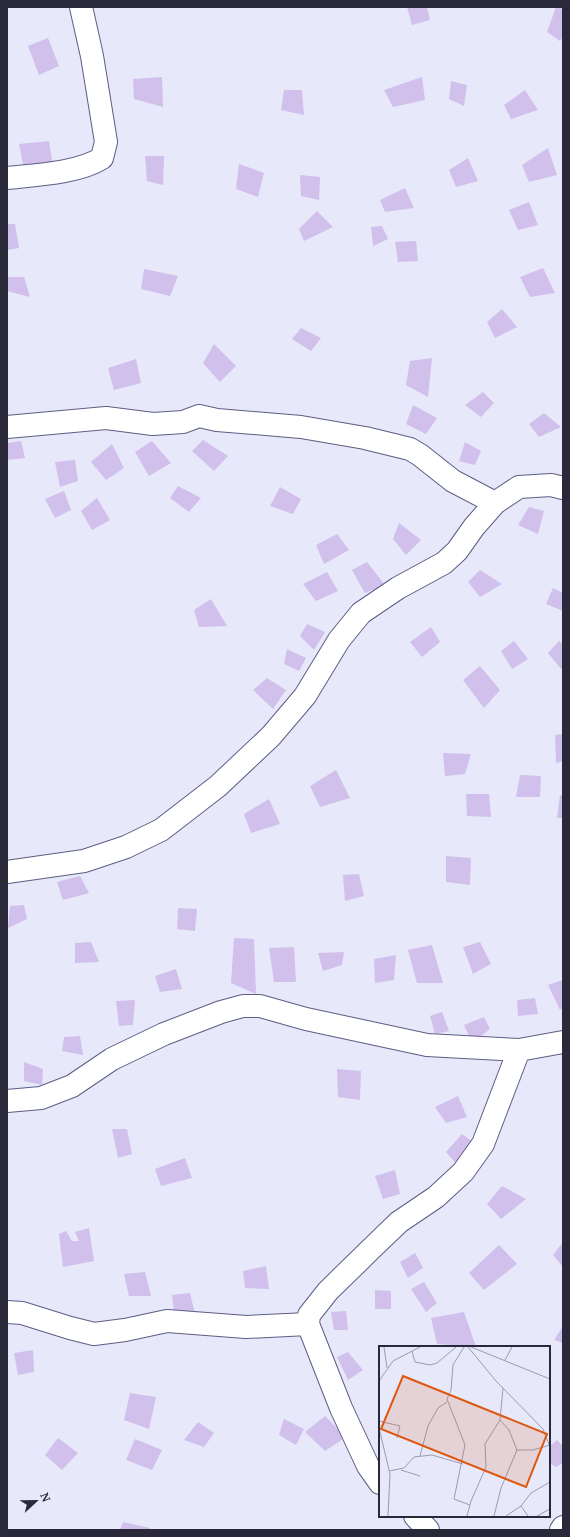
<svg xmlns="http://www.w3.org/2000/svg" width="570" height="1537" font-family="'Noto Serif',serif">
<rect width="100%" height="100%" fill="#e7e8fa"/>
<path fill="#d1c0eb" d="M407 7H427L430 20 412 25Z
M556 7 563 9V37L560 41 547 32Z
M48 38 59 66 39 75 28 46Z
M162 77 163 107 134 99 133 79Z
M422 77 425 100 393 107 384 90Z
M451 81 467 85 464 106 449 99Z
M284 90H302L304 115 281 110Z
M525 90 538 110 511 119 504 105Z
M49 141 53 166 24 169 19 144Z
M548 148 557 175 529 182 522 165Z
M145 156H164L163 185 147 181Z
M468 158 478 181 456 187 449 170Z
M239 164 264 173 258 197 236 189Z
M300 175 320 177 319 200 301 196Z
M405 188 414 208 385 212 380 200Z
M529 202 538 225 518 230 509 210Z
M317 211 333 227 304 241 299 229Z
M7 224H15L19 248 7 250Z
M382 226 388 239 373 246 371 227Z
M416 241 418 261 398 262 395 242Z
M543 268 555 293 530 297 520 277Z
M144 269 178 276 170 296 141 289Z
M7 277H24L30 297 7 291Z
M502 309 517 327 495 338 487 322Z
M301 328 321 338 311 351 292 339Z
M214 344 236 366 220 382 203 363Z
M432 358 428 397 406 385 410 361Z
M136 359 141 383 114 390 108 368Z
M483 392 494 403 481 417 465 405Z
M413 405 437 418 426 434 406 424Z
M544 413 561 427 539 437 529 424Z
M203 440 228 456 214 471 192 451Z
M21 441 25 458 7 460V443Z
M152 441 171 463 149 476 135 452Z
M465 442 481 451 475 465 459 461Z
M112 444 124 468 106 480 91 462Z
M75 460 78 481 60 487 55 462Z
M178 486 201 498 189 512 170 498Z
M280 487 301 499 293 514 270 506Z
M64 491 71 510 55 518 45 499Z
M97 498 110 520 92 530 81 511Z
M529 507 544 511 538 534 518 525Z
M399 523 421 540 406 555 393 539Z
M337 534 349 550 324 564 316 545Z
M367 562 385 585 365 593 352 570Z
M480 570 502 584 480 597 468 582Z
M327 572 338 591 316 601 303 584Z
M553 588 563 593V611L546 604Z
M211 599 227 626 199 627 194 610Z
M307 624 325 632 314 650 300 636Z
M431 627 440 642 422 657 410 642Z
M514 641 528 659 512 669 501 651Z
M559 641 563 644V667L561 669 548 653Z
M287 649 306 658 299 671 284 664Z
M480 666 500 690 484 708 463 680Z
M267 678 286 690 273 709 253 690Z
M563 734V761L556 763 555 735Z
M443 753 471 754 465 774 445 776Z
M336 770 350 798 320 807 310 786Z
M520 775 541 776 540 797H516Z
M466 794H489L491 817 467 816Z
M560 795 563 796V818H557Z
M269 799 280 824 251 833 244 814Z
M446 856 471 858 470 885 446 882Z
M359 874 364 896 345 901 343 875Z
M80 876 89 893 63 900 57 882Z
M24 905 27 919 8 928 10 906Z
M178 908 197 909 195 931 177 929Z
M234 938 254 939 256 994 231 983Z
M91 942 99 962 75 963V943Z
M480 942 491 964 473 974 463 947Z
M432 945 443 983H417L408 950Z
M294 947 296 982H274L269 948Z
M344 952 342 965 323 971 318 953Z
M396 955 394 980 375 983 374 959Z
M176 969 182 989 160 992 155 976Z
M563 980V1007L560 1010 548 985Z
M535 998 538 1014 518 1016 517 1000Z
M135 1000 133 1025 119 1026 116 1001Z
M442 1012 449 1031 435 1034 430 1016Z
M484 1017 490 1029 472 1043 464 1025Z
M80 1036 83 1055 62 1051 64 1037Z
M24 1062 43 1069 42 1085 24 1081Z
M337 1069 361 1071 360 1100 338 1097Z
M458 1096 467 1117 446 1123 435 1107Z
M112 1129H127L132 1154 118 1158Z
M462 1134 477 1145 460 1168 446 1152Z
M185 1158 192 1178 161 1186 155 1169Z
M395 1170 400 1194 383 1199 375 1176Z
M502 1186 526 1199 501 1219 487 1204Z
M89 1228 94 1261 63 1267 59 1234 66 1231 72 1241H79L75 1232Z
M563 1242V1267L553 1255Z
M499 1245 517 1264 484 1290 469 1273Z
M415 1253 423 1268 408 1278 400 1262Z
M266 1266 269 1289 245 1288 243 1271Z
M145 1272 151 1296H129L124 1274Z
M424 1282 437 1303 426 1312 411 1289Z
M375 1290 391 1291V1309H375Z
M190 1293 195 1314 174 1311 172 1295Z
M346 1311 348 1330H334L331 1312Z
M464 1312 476 1347H453L452 1345 437 1344 431 1318Z
M563 1326V1343L554 1340Z
M33 1350 34 1372 18 1375 14 1353Z
M348 1352 363 1370 348 1380 337 1357Z
M130 1393 156 1397 149 1429 124 1420Z
M325 1416 346 1437 325 1451 305 1432Z
M284 1419 304 1429 296 1445 279 1435Z
M198 1422 214 1433 204 1447 184 1440Z
M58 1438 78 1453 62 1470 45 1455Z
M135 1439 162 1450 152 1470 126 1460Z
M557 1440 563 1446V1463L556 1467 549 1463V1447Z
M123 1522 150 1528 149 1530H120Z"/>
<g fill="none" stroke-linecap="round" stroke-linejoin="round">
<g stroke="#5d5d85" stroke-width="24">
<path id="minor" d="M7 178C35 175 79 173 102 158L106 142 92 56 81 7
M7 427 106 418 153 424 183 422 199 416 217 420 301 427 365 438 410 449 420 455 453 481 495 503
M7 872 84 861 126 847 161 830 218 786 271 736 305 696 339 640 361 613 398 588 444 563 457 551 474 527 495 503 519 487 551 485 563 488
M7 1101 41 1098 72 1086 112 1059 164 1034 221 1012 243 1006H260L306 1019 427 1045 519 1050 563 1042
M7 1312 22 1313 70 1328 94 1334 125 1330 167 1321 246 1327 308 1324
M380 1483 368 1466 341 1408 308 1324 309 1315 328 1291 373 1247 399 1222 436 1197 463 1172 483 1144 519 1050
M415 1516 428 1530
M561 1530 563 1527"/>
</g>
<use href="#minor" stroke="#fff" stroke-width="22"/>
</g>
<g transform="translate(379 1346)">
<rect width="171" height="171" fill="#e7e8fa"/>
<path fill="none" stroke="#9b9cad" stroke-width="1" d="M5 1 8 22M85 1 74 19 72 44 68 53 86 99 75 153 91 159M89 1 117 35 164 83 171 101M92 1 171 33M33 5 36 16 51 19 58 17 77 1M126 14 133 1M0 35 14 15 41 1M121 74 130 84 138 104H154L171 99M0 75 21 80 18 92M0 82 11 128 9 170M41 110 49 80 59 62 68 56M22 124 41 130M10 125 25 122 35 111 53 109 84 118M142 160 149 170M88 170 92 155 107 121 106 98 121 74 124 42M115 170 122 142 138 104M127 170 142 160 152 147 171 136M158 170 171 163"/>
<path fill="#de570e" fill-opacity="0.15" stroke="#de570e" stroke-width="2" d="M24 30 168 88 147 141 2 83Z"/>
<rect width="171" height="171" fill="none" stroke="#29293a" stroke-width="2"/>
</g>
<rect width="570" height="1537" fill="none" stroke="#29293a" stroke-width="16"/>
<g transform="translate(36 1501) rotate(68)" stroke="#e7e8fa" stroke-width="3" paint-order="stroke">
<path d="M0-3L7 15L0 10L-7 15Z" fill="#29293a"/>
<text y="-6" font-size="11" font-weight="bold" text-anchor="middle" fill="#29293a">N</text>
</g>
</svg>
